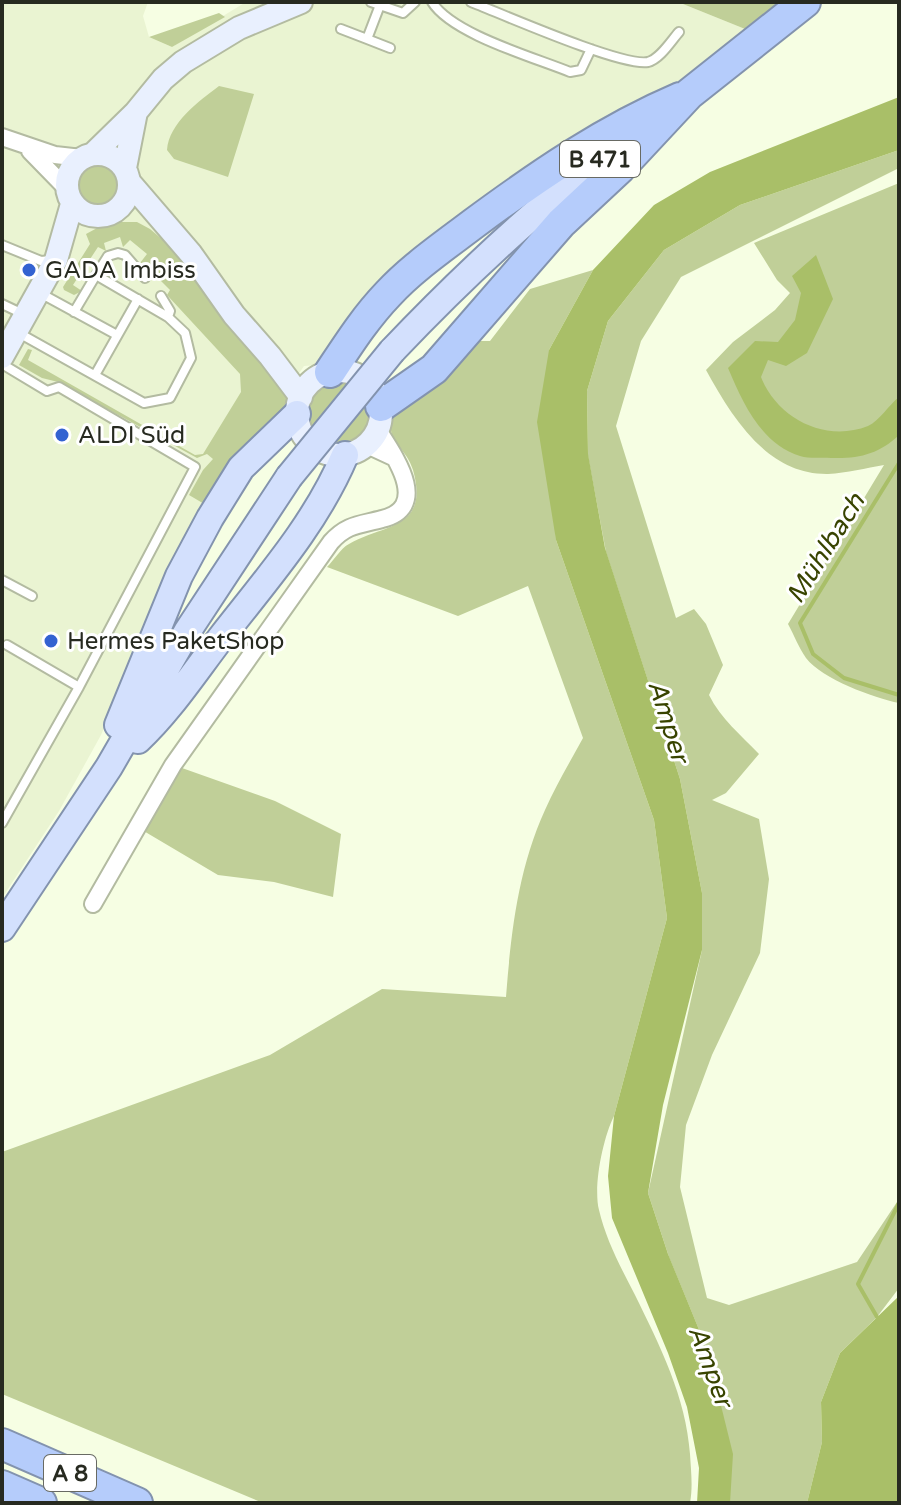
<svg xmlns="http://www.w3.org/2000/svg" width="901" height="1505" font-family="'Varela Round',sans-serif">
<rect width="100%" height="100%" fill="#f6fee3"/>
<path fill="#eaf4d2" d="M2 2H148L143 16 149 37 172 47 246 2H678L755 33 722 55 688 74 642 107 540 166 318 365 304 366 208 509 134 658 101 735 59 811 2 898Z"/>
<path fill="#c0cf98" d="M678 2H794L755 33Z
M219 13 225 17 172 47 149 37Z
M219 86 254 94 228 177 174 159 167 150C169 123 199 101 219 86Z
M899 150V168L681 277 641 341 616 426 676 618 694 609 706 624 723 665 709 695C721 719 741 735 759 754L726 793 712 800 759 819 769 879 760 953 712 1055 686 1125 680 1187 707 1298 729 1305 857 1262 899 1199V1288L877 1317 840 1353 821 1402 822 1442 807 1503H730L707 1349 669 1257 648 1193 702 950V893L680 779 606 552 588 456 587 391 608 321 664 250 740 205Z
M75 186a24 24 0 1 1 48 0a24 24 0 1 1-48 0Z
M899 183V703C874 698 822 679 806 658 799 648 794 635 788 624L884 465C866 468 847 473 828 474 767 475 732 417 706 370L733 342 775 310 790 293 777 280 754 243Z
M119 222H137L150 229 176 251 288 393 284 415 211 508 189 495 203 470 213 459 207 454 197 458 58 382 42 378 19 365 28 349 32 350 28 360 195 455 203 454 241 392 240 374 167 295 170 290 151 271 148 273 140 263 147 254 130 240 123 247 120 237 104 243 106 251 98 247 73 285 82 291 74 295 64 290 63 287 90 244 86 234 99 227Z
M593 270 549 350 556 540 654 820 667 918 614 1116C603 1138 593 1186 599 1210 606 1240 621 1268 635 1295 660 1346 686 1397 690 1454 691 1471 693 1487 690 1503H263L2 1394V1152L270 1055 382 989 506 997C511 933 518 869 545 810 556 785 570 762 583 738L528 586 458 616 327 567C334 560 341 548 349 544 383 524 430 530 413 470 405 443 379 441 397 408L476 341H490L530 289Z
M306 414a33 33 0 1 1 66 0a33 33 0 1 1-66 0Z
M182 768 275 801 341 834 333 897 274 882 218 875 142 830Z"/>
<path fill="#a9bf68" d="M899 97V150L740 205 664 250 608 321 587 391 588 454 605 548 680 779 702 893V950L663 1105 648 1193 668 1254 707 1349 733 1454 730 1503H697L699 1468 687 1407 668 1353 612 1218 608 1176 614 1116 667 918 654 820 556 540 537 422 549 350 593 270 654 205 710 172Z
M816 255 833 299 807 353 786 366 768 360 761 377C777 418 825 443 868 426 879 421 889 405 899 397V435C879 454 859 459 831 458 821 457 810 459 800 456 761 444 743 403 728 368L755 341 778 342 795 320 801 293 792 276Z
M899 1296V1503H807L822 1442 821 1402 840 1353Z"/>
<g fill="none" stroke-linecap="round" stroke-linejoin="round">
<path stroke="#a9bf68" stroke-width="4" d="M899 463 800 623 813 654 844 678 899 695
M877 1317 858 1284 899 1203"/>
<g stroke="#b3bba1" stroke-width="12">
<path id="lane" d="M371 2 403 13 415 2
M432 2C452 34 533 57 570 72L581 70 591 49
M471 2C502 14 622 67 648 62 660 59 671 41 679 32
M341 29 367 39 380 5
M367 39 390 48
M2 245 41 261 51 260
M96 275 108 256 118 253 125 255 145 278
M40 293 117 335
M161 296 170 311 168 317
M2 304 23 314
M17 332 144 403 170 398 191 358 185 333 168 317 96 275 74 312
M2 364 47 391 59 387 195 467 79 687 7 645
M95 375 138 299
M2 580 32 596
M2 823 79 687"/>
</g>
<g stroke="#b3bba1" stroke-width="20">
<path id="street" d="M2 137 55 155 82 158
M30 151 67 189
M367 445 395 458
M93 904 173 765 331 542C347 524 360 525 382 519 432 507 393 454 378 430"/>
</g>
<g stroke="#b3bba1" stroke-width="26">
<path id="secondary" d="M67 185a31 31 0 1 1 62 0a31 31 0 1 1-62 0Z
M93 154 136 112 163 79 183 62 239 28 301 2
M125 168 136 112
M130 183 191 254 234 315 270 356 301 397
M2 357 56 260 72 204
M297 413a42 42 0 1 1 84 0a42 42 0 1 1-84 0Z"/>
</g>
<g stroke="#8393ae" stroke-width="30">
<path id="primary" d="M392 351C470 269 552 193 644 126
M118 725 179 576 210 518 241 468 297 414
M138 740C169 711 194 673 220 639 265 581 316 524 345 455
M2 928 109 767 187 632 289 477"/>
</g>
<g stroke="#8393ae" stroke-width="34">
<path id="highway" d="M330 372C348 345 365 318 388 294 412 268 444 246 473 224 538 176 605 130 680 98
M381 406 434 369 561 223 620 168 689 94 805 2
M2 1444 137 1503
M2 1486 41 1503"/>
</g>
<use href="#lane" stroke="#fff" stroke-width="8"/>
<use href="#street" stroke="#fff" stroke-width="16"/>
<use href="#secondary" stroke="#e9f0fe" stroke-width="22"/>
<use href="#primary" stroke="#d3e0fd" stroke-width="26"/>
<use href="#highway" stroke="#b5ccfb" stroke-width="30"/>
<g stroke="#8393ae" stroke-width="30" stroke-linecap="butt">
<path id="primary-bridge" d="M289 477 392 351"/>
</g>
<use href="#primary-bridge" stroke="#d3e0fd" stroke-width="26"/>
</g>
<g fill="#3362d1" stroke="#fff" stroke-width="3">
<circle cx="29" cy="270" r="8"/>
<circle cx="62" cy="435" r="8"/>
<circle cx="51" cy="641" r="8"/>
</g>
<g text-anchor="middle" stroke-width="6" stroke-linejoin="round" paint-order="stroke">
<g fill="#fff" stroke="#686a63" stroke-width="2">
<rect x="560" y="141" width="80" height="36" rx="6"/>
<rect x="44" y="1455" width="52" height="36" rx="6"/>
</g>
<g font-size="22" font-weight="bold" fill="#272a20">
<text x="600" y="167">B 471</text>
<text x="70" y="1481">A 8</text>
</g>
<g font-size="24" fill="#272a20" stroke="#fff" text-anchor="start">
<text x="45" y="278">GADA Imbiss</text>
<text x="78" y="443">ALDI Süd</text>
<text x="67" y="649">Hermes PaketShop</text>
</g>
<g font-size="26" font-style="italic" fill="#384400" stroke="#fff">
<text transform="translate(825 548) rotate(-58)" y="9">Mühlbach</text>
<text transform="translate(669 721) rotate(73)" y="9">Amper</text>
<text transform="translate(711 1366) rotate(70)" y="9">Amper</text>
</g>
</g>
<rect width="901" height="1505" fill="none" stroke="#272a20" stroke-width="8"/>
</svg>
